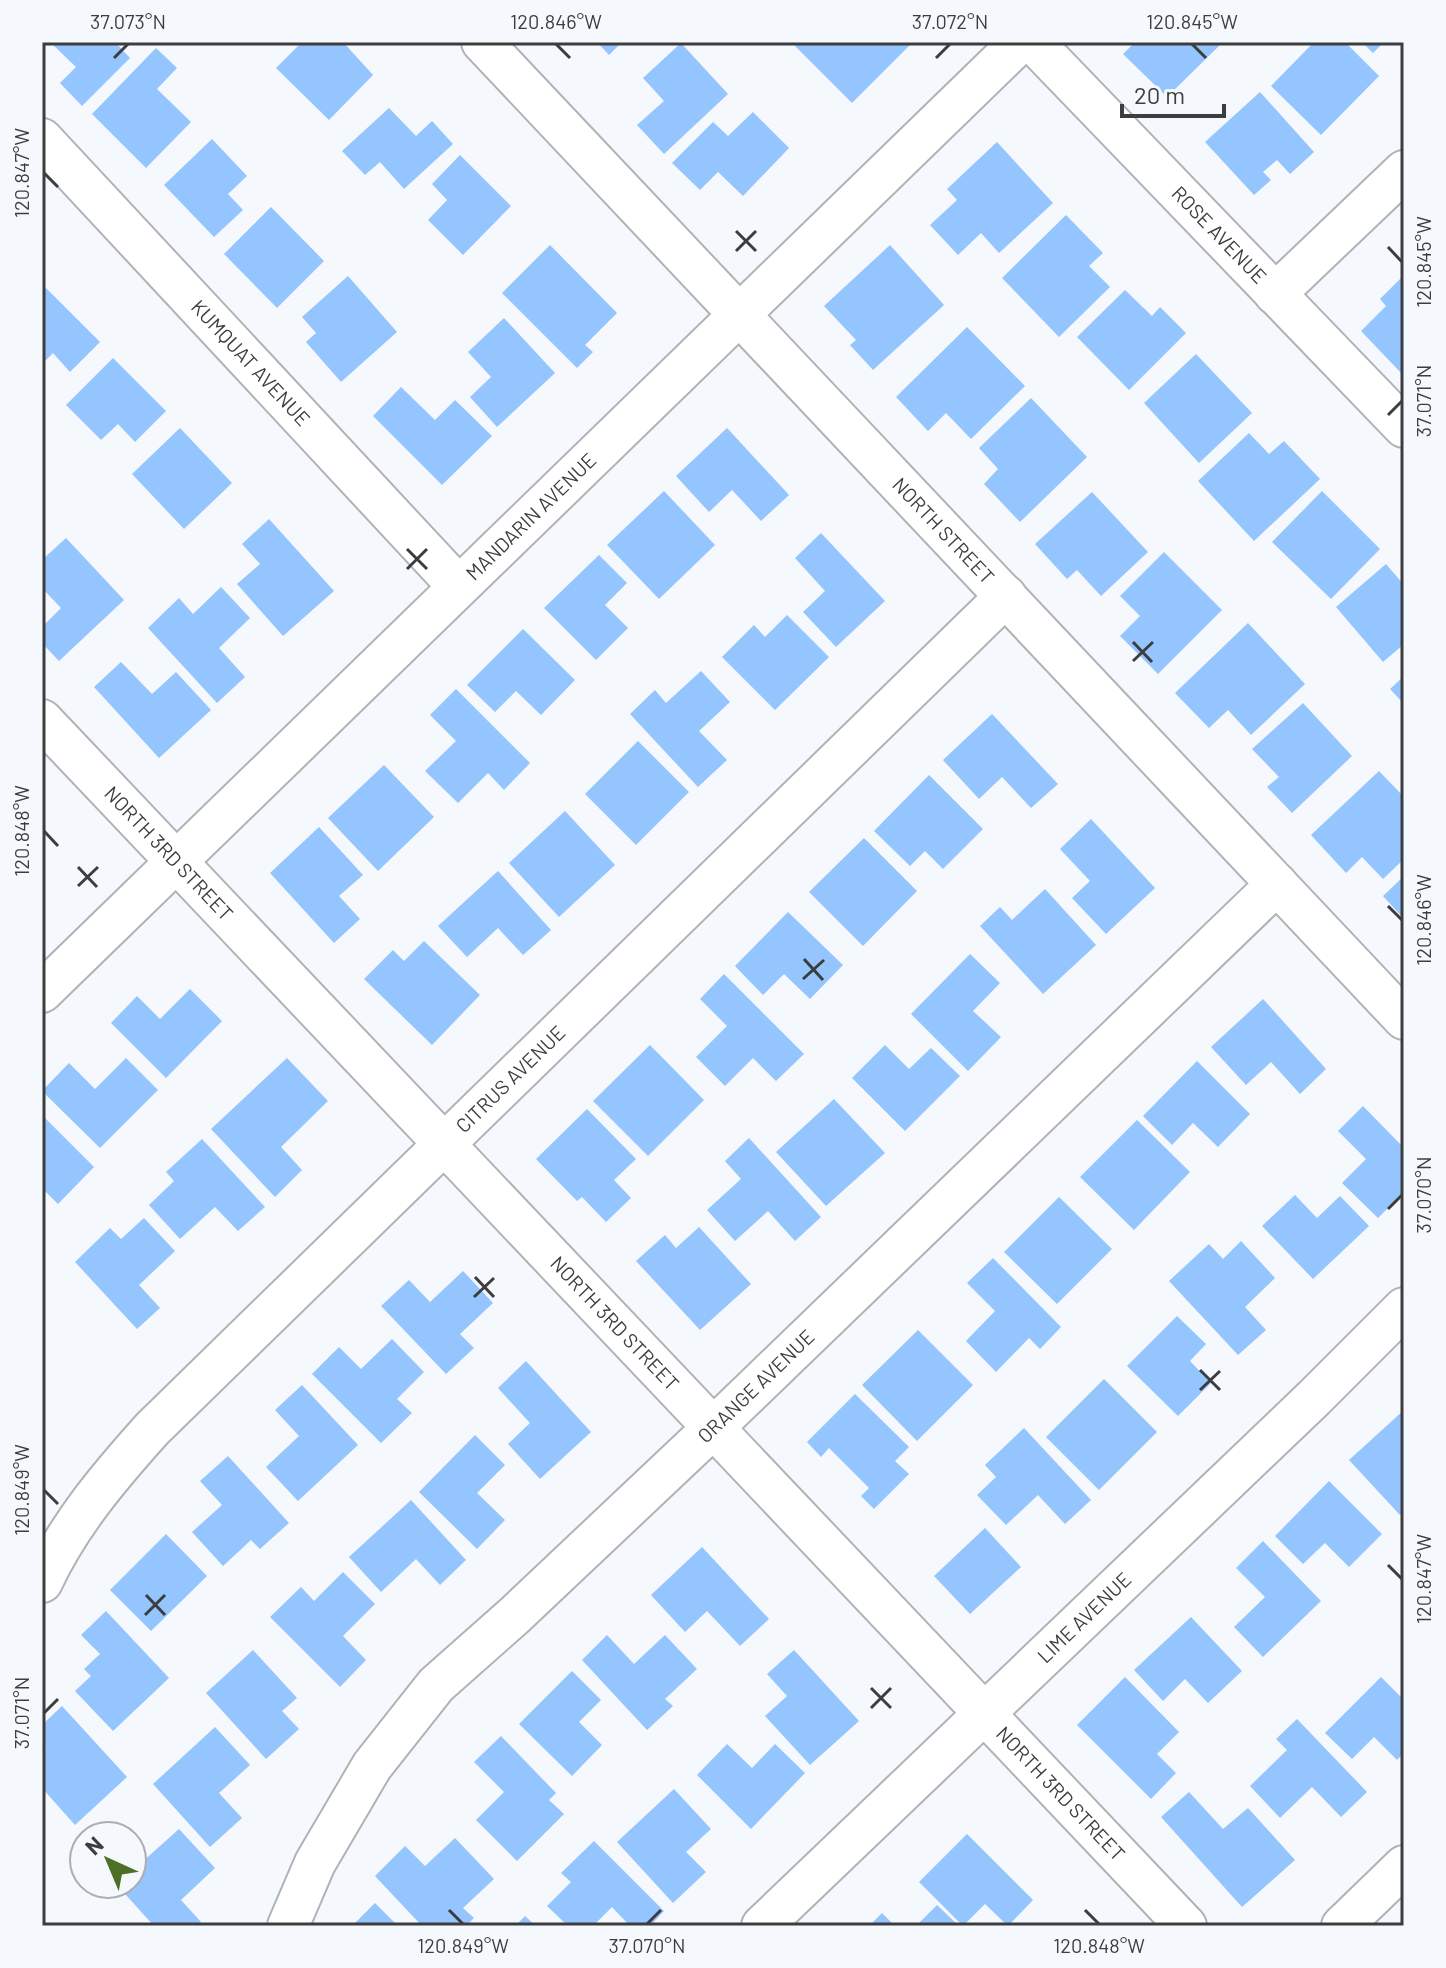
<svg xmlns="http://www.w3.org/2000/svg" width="1446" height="1968" font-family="Barlow,sans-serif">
<rect width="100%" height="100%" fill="#f5f8fd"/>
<path fill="#94c5fe" d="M50 42H115L130 58 82 106 60 83 76 67Z
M302 42H343L373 75 329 120 276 68Z
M597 42H622L609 55Z
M798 42H909L911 44 852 103 795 46Z
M1131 42H1219L1221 44 1167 97 1123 54 1133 44Z
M1314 42H1345L1379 76 1321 135 1271 86Z
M1362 42H1384L1373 53Z
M681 43 728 94 664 154 637 125 664 101 643 78Z
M156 48 177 68 157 89 191 122 146 168 92 114Z
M1260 92 1314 152 1290 174 1277 160 1263 172 1271 180 1254 195 1205 142Z
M389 108 416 136 432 121 453 144 404 189 380 162 365 175 342 151Z
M753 112 789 148 743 196 718 172 700 190 672 163 713 122 728 136Z
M212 139 247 176 228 194 243 210 214 237 164 185Z
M997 142 1053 203 999 253 981 233 958 255 930 225 957 200 947 189Z
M460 155 511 206 463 255 428 220 447 200 432 184Z
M271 207 324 261 277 308 224 254Z
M1066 215 1103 253 1089 266 1110 287 1059 337 1002 278Z
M550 245 617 313 585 345 593 352 577 368 502 293Z
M890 245 944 305 873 370 850 345 856 340 824 306Z
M1404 275V376L1361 331 1386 306 1380 299Z
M348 276 397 332 341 382 306 342 316 333 302 317Z
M46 288 100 342 70 372 53 353 42 364V292Z
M1125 290 1152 316 1160 307 1186 333 1129 390 1077 337Z
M504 318 555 373 497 427 470 397 491 377 468 352Z
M967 327 1025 386 971 439 946 413 928 431 896 397Z
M1196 354 1252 413 1199 463 1144 403Z
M113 358 166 411 135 442 118 424 101 440 66 405Z
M401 387 435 420 455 400 492 436 442 485 373 416Z
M1031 398 1087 457 1020 522 984 484 998 469 979 448Z
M180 428 232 483 184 529 132 474Z
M727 428 789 495 761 521 732 490 709 512 676 476Z
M1249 433 1269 454 1284 441 1320 479 1254 541 1198 481Z
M664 491 715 545 659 599 607 545Z
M1322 491 1380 549 1331 599 1272 542Z
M1092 492 1148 552 1101 596 1077 570 1067 579 1035 544Z
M269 519 334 591 283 636 237 584 260 564 242 544Z
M821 533 885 601 836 647 803 612 825 591 795 558Z
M66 538 124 600 59 661 42 643V627L61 608 42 588V560Z
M1164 552 1222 610 1158 674 1120 636 1140 616 1120 596Z
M599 555 627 583 605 605 628 628 596 660 544 608Z
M1386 564 1404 585V644L1383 662 1336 607Z
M221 587 250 618 219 648 245 677 217 703 148 628 179 598 193 614Z
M787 615 829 657 775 710 722 657 754 625 765 637Z
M1248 623 1305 684 1251 735 1228 710 1209 728 1175 693Z
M523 629 575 680 541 715 516 691 495 712 467 685Z
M121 662 152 694 176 672 211 710 159 758 94 687Z
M701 671 730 702 699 731 727 760 698 787 630 714 655 690 666 703Z
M1404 676V704L1390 689Z
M456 689 530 763 504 790 488 773 458 803 425 771 456 741 430 715Z
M1303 703 1352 756 1292 813 1267 787 1279 777 1252 749Z
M992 714 1058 784 1031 808 1002 777 979 799 943 760Z
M638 741 689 792 636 845 585 794Z
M384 765 434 817 378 871 328 818Z
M1379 771 1404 797V859L1383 879 1362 857 1346 873 1311 835Z
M929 775 983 829 943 869 925 851 910 866 874 831Z
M565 811 615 865 559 917 509 863Z
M1091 819 1155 888 1106 934 1072 898 1090 881 1060 849Z
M319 827 363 875 339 896 360 919 334 943 270 873Z
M864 838 917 891 863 946 809 892Z
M498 871 551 930 523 955 498 928 467 957 438 926Z
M1404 876V919L1383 896Z
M1045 889 1096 945 1043 994 980 926 1000 907 1012 920Z
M788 912 843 965 810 999 784 974 763 995 735 966Z
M424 941 480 995 432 1045 364 979 393 950 404 961Z
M970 954 1000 983 973 1011 1001 1037 968 1071 911 1014Z
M724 974 804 1054 776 1081 753 1058 725 1086 696 1057 727 1026 700 999Z
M190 989 222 1021 166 1078 111 1023 137 996 160 1019Z
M1263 999 1326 1069 1300 1094 1271 1062 1246 1085 1211 1047Z
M650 1045 704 1100 648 1156 593 1101Z
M885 1045 909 1069 931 1048 960 1076 905 1131 852 1078Z
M126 1058 158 1090 100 1148 42 1091 69 1063 95 1089Z
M287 1058 328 1101 281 1147 302 1170 275 1197 211 1129Z
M1197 1061 1250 1114 1218 1147 1193 1123 1172 1145 1143 1116Z
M834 1099 885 1153 826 1206 776 1152Z
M1363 1106 1404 1148V1192L1378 1218 1342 1183 1366 1159 1338 1131Z
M587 1109 636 1159 614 1180 631 1198 606 1222 582 1197 577 1201 536 1159Z
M42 1115 94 1167 58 1204 46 1192 42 1196Z
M1137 1120 1190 1172 1134 1230 1080 1177Z
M749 1138 821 1217 795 1241 768 1211 735 1241 707 1210 741 1179 725 1161Z
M202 1139 265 1207 238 1231 215 1207 180 1239 149 1205 174 1181 166 1172Z
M1295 1195 1317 1218 1340 1196 1369 1226 1313 1279 1262 1226Z
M1059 1197 1112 1249 1057 1304 1004 1252Z
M144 1218 175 1251 139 1285 160 1308 137 1329 75 1262 110 1228 121 1239Z
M699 1227 751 1284 700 1330 636 1261 665 1235 676 1248Z
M1241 1241 1275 1278 1245 1307 1266 1330 1238 1355 1169 1281 1209 1244 1223 1259Z
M993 1258 1061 1327 1040 1349 1029 1338 996 1372 966 1341 995 1311 967 1283Z
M463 1271 493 1303 460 1334 474 1348 446 1374 381 1306 409 1280 430 1302Z
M1177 1316 1206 1344 1190 1361 1211 1383 1178 1416 1127 1366Z
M918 1330 973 1385 917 1441 862 1385Z
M392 1339 424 1372 397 1399 412 1413 381 1443 312 1374 339 1347 361 1369Z
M526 1361 591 1432 540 1479 508 1444 530 1423 498 1388Z
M1104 1379 1157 1432 1099 1490 1046 1437Z
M302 1385 358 1445 298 1501 266 1467 299 1436 275 1410Z
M855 1394 909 1447 895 1461 909 1474 874 1509 861 1496 869 1488 829 1448 821 1457 807 1442Z
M1404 1410V1511L1400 1515 1349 1460Z
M1024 1428 1091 1500 1065 1524 1038 1495 1006 1525 977 1495 996 1477 985 1465Z
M475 1435 505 1465 477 1493 505 1520 477 1549 419 1492Z
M228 1456 289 1523 260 1549 251 1540 223 1566 192 1532 222 1505 200 1481Z
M1329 1481 1382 1534 1349 1567 1325 1543 1303 1564 1275 1536Z
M411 1500 466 1560 440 1585 416 1559 381 1592 349 1557Z
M985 1528 1021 1567 970 1614 934 1576Z
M166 1534 207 1576 151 1631 110 1590Z
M1263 1541 1321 1601 1263 1657 1234 1627 1265 1597 1236 1568Z
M702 1547 769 1619 740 1646 707 1611 685 1632 651 1595Z
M343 1572 375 1604 343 1636 366 1660 340 1687 270 1617 301 1587 314 1601Z
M106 1611 169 1678 113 1731 75 1691 91 1676 84 1669 100 1654 81 1635Z
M1191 1617 1242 1671 1208 1703 1185 1679 1163 1701 1134 1670Z
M607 1635 634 1664 665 1635 697 1669 665 1699 673 1706 647 1730 582 1660Z
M253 1650 297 1698 282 1711 299 1729 266 1759 206 1693Z
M794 1650 859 1721 810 1765 765 1716 787 1696 767 1674Z
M572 1671 601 1700 579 1722 602 1745 572 1776 519 1724Z
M1125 1677 1179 1732 1157 1754 1176 1773 1151 1799 1077 1725Z
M1381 1677 1404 1700V1753L1397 1760 1374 1737 1352 1759 1325 1733Z
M62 1706 127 1777 75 1825 42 1788V1753L46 1749 42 1745V1725Z
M1297 1719 1367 1792 1341 1817 1312 1787 1280 1818 1250 1786 1287 1750 1276 1739Z
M215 1727 250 1765 219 1793 242 1818 210 1847 153 1784Z
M501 1736 556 1793 549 1800 564 1814 517 1861 476 1820 504 1792 474 1762Z
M727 1744 752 1768 775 1744 805 1773 751 1829 697 1775Z
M674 1789 711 1829 686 1852 706 1872 673 1903 617 1842Z
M1189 1792 1223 1829 1248 1808 1295 1860 1242 1907 1161 1817Z
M179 1829 215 1868 181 1900 201 1922 197 1926H154L116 1884H132V1871Z
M967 1834 1033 1900 1008 1926 985 1904 963 1926 919 1882Z
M455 1838 494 1879 463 1908 474 1918 466 1926H422L375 1876 405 1846 425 1866Z
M594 1841 664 1911 650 1926H630L612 1907 593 1926H568L547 1906 571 1882 561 1873Z
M375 1903 398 1926H352Z
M937 1905 959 1926H916Z
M882 1913 895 1926H869Z
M525 1916 536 1926H515Z"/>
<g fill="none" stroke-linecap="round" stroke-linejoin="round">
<g stroke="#afb3b7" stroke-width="44">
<g id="minor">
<path id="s1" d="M482 42 1404 1019"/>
<path id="s2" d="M1033 42 1404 427"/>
<path id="s3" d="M42 139 458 586"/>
<path d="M1275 294 1404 171"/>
<path id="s4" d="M42 720 1186 1926"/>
<path id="s5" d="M42 992 1020 42"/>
<path id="s6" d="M42 1582C69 1524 109 1477 152 1429L1006 596"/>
<path id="s7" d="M288 1926 315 1863 372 1766 436 1685 515 1615 713 1428 1277 884"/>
<path id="s8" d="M762 1926 1314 1398 1404 1308"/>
<path d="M1342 1926 1404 1866"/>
</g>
</g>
<use href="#minor" stroke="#fff" stroke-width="40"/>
</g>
<path fill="none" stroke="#3c3d3f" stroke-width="3" d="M556 44 570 58M1192 44 1206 58M114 58 128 44M936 58 950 44M44 173 58 187M736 231 756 251M1388 247 1402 262M736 251 756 231M1388 415 1402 401M407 549 427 569M407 569 427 549M1133 642 1152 662M1133 661 1153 642M44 831 58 846M78 867 97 887M78 886 98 867M1388 906 1402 920M804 959 823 980M803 979 824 960M1388 1209 1402 1195M475 1277 494 1297M474 1297 494 1278M1200 1370 1220 1390M1200 1390 1220 1371M44 1490 58 1504M1388 1565 1402 1579M146 1595 165 1615M145 1615 165 1595M871 1688 891 1708M871 1708 891 1688M44 1713 58 1699M449 1910 463 1924M1085 1910 1099 1924M647 1924 661 1910"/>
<g text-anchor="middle" stroke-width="6" stroke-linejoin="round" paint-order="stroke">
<g font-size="20" fill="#3c3d3f" stroke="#f5f8fd">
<text dy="7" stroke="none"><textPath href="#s2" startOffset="268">ROSE AVENUE</textPath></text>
<text dy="7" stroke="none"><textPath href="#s3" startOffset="306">KUMQUAT AVENUE</textPath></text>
<text dy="7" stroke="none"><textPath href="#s5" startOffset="682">MANDARIN AVENUE</textPath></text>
<text dy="7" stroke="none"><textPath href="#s1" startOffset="672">NORTH STREET</textPath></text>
<text dy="7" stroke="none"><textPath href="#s4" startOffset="184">NORTH 3RD STREET</textPath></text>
<text dy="7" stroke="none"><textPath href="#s6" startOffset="690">CITRUS AVENUE</textPath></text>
<text dy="7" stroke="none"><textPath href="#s4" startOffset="832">NORTH 3RD STREET</textPath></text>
<text dy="7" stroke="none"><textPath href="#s7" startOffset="722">ORANGE AVENUE</textPath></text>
<text dy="7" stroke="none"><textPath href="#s8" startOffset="446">LIME AVENUE</textPath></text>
<text dy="7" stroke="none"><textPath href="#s4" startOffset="1480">NORTH 3RD STREET</textPath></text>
</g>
</g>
<rect width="1446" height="1968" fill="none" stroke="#f5f8fd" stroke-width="88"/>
<g transform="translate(108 1860) rotate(316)"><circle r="38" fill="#f5f8fd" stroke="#abadb1" stroke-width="2"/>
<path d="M0-6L14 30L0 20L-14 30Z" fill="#4d6f26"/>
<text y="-12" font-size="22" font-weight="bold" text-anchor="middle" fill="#3c3d3f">N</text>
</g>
<path d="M1122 104v12h102v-12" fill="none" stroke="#3c3d3f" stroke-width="4"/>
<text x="1134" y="104" font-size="24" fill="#3c3d3f" stroke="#f5f8fd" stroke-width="6" paint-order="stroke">20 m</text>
<rect x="44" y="44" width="1358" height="1880" fill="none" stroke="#3c3d3f" stroke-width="3"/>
<g font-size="20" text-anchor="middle" fill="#3c3d3f">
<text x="128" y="29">37.073°N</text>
<text x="556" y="29">120.846°W</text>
<text x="950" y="29">37.072°N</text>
<text x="1192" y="29">120.845°W</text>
<text transform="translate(22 173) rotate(-90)" y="7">120.847°W</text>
<text transform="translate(1424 262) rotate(-90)" y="7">120.845°W</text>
<text transform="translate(1424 401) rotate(-90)" y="7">37.071°N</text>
<text transform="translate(22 831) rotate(-90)" y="7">120.848°W</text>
<text transform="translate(1424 920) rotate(-90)" y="7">120.846°W</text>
<text transform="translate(1424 1195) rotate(-90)" y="7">37.070°N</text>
<text transform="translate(22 1490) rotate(-90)" y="7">120.849°W</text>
<text transform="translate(1424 1579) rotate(-90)" y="7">120.847°W</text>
<text transform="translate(22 1713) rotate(-90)" y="7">37.071°N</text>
<text x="463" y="1953">120.849°W</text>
<text x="647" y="1953">37.070°N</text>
<text x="1099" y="1953">120.848°W</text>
</g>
</svg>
